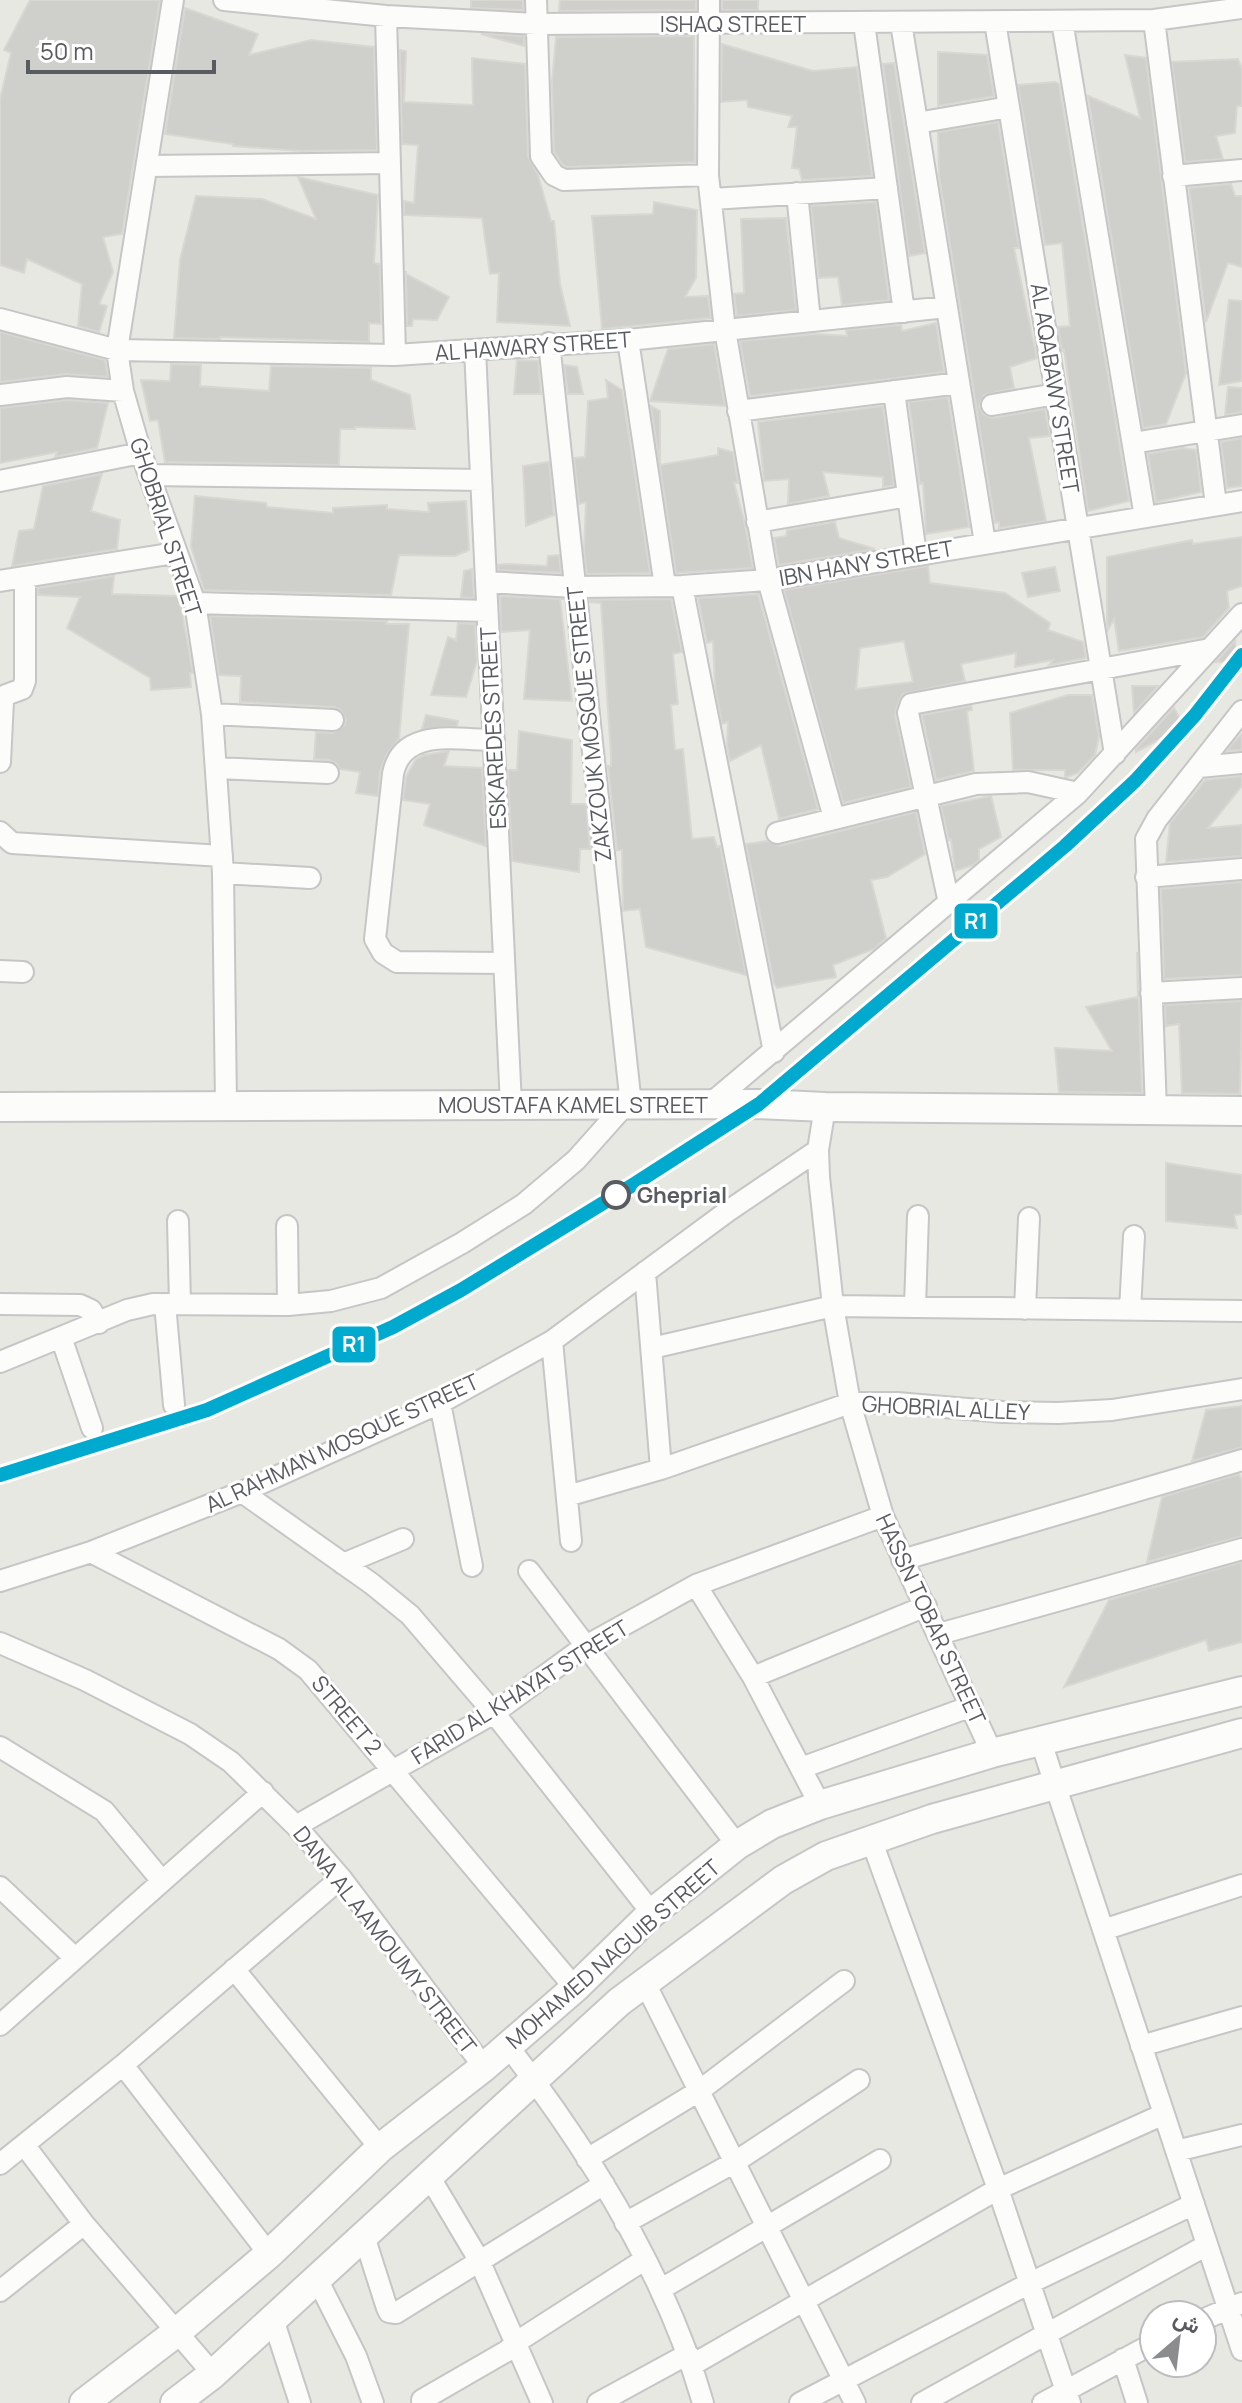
<svg xmlns="http://www.w3.org/2000/svg" width="1242" height="2403" font-family="Manrope,Vazirmatn,sans-serif">
<rect width="100%" height="100%" fill="#e8e8e3"/>
<path fill="#cfcfcc" stroke="#d8d7d2" stroke-width="2" fill-rule="evenodd" d="M30 0H160L122 234 103 237 113 272 99 304 107 306 99 332 78 326 82 284 27 259 24 273 0 265V99L11 53 4 50Z
M471 0H523V10L471 8Z
M560 0H696V10L559 11Z
M722 0H758V10H722Z
M185 8 258 34 249 55 311 40 374 47 377 150 300 151 233 146V144L165 134Z
M481 34 524 36V46Z
M694 36 695 162 567 167 563 165 554 152 552 82 556 37Z
M722 44 813 71 857 67 872 176 802 180 799 169 792 168 797 127H788L792 116 748 107 747 100 721 102Z
M400 50 406 51 404 102 473 105 472 58 525 64 528 156 538 175 551 221H554L560 284 570 326 497 322 499 273 490 274 482 218 404 215V201L414 203 418 145 402 144Z
M938 52 987 55 994 96 938 106Z
M1125 55 1146 58 1186 373 1166 424 1143 428 1088 96 1140 118Z
M1238 59 1242 69V106H1237L1235 133 1216 136 1223 159 1185 162 1172 62Z
M894 63 925 253 909 256 883 64Z
M1055 82 1059 84 1129 501 1088 511 1064 350 1062 351 1058 327 1070 326 1062 243 1045 245 1018 85Z
M998 122 1019 248H1014L1037 358 1010 367 1014 388 984 395 979 406 983 414 993 418 1045 409 1050 436 1029 438 1046 521 999 528V522L995 523 939 176 938 132Z
M298 177 378 195 374 263 380 264 381 324 369 323V342L220 337V339L174 338 180 260 196 196 262 199 316 219Z
M1231 184 1235 196H1242V267L1228 263 1206 322 1189 188Z
M654 202 697 210 696 278 685 297 708 296 711 318 602 329 592 216 653 214Z
M876 202 889 300 842 305 838 277 819 278 811 206Z
M786 218 796 310 737 316 734 294 744 293 741 219Z
M406 271V274L449 297 437 320 413 319 412 326H407Z
M1229 300 1242 301V381L1219 385Z
M936 323 944 372 750 396 740 341 816 334 847 336 846 330 901 325 902 331Z
M0 332 105 360 108 377 66 374 0 382Z
M714 344 725 406 650 401 668 349Z
M517 360 538 361 541 394H514Z
M171 364 201 365 200 386 269 391 271 366 371 368V380L410 395 415 429 355 427V429H340L339 465 165 462 158 420 150 421 141 380 170 381Z
M564 365 577 367 583 394H568Z
M606 380 622 390 650 573 587 574 584 550 586 502 579 504 574 458 585 457 588 401 608 398Z
M1228 387 1242 388V412L1225 415Z
M948 397 969 527 926 534 923 483 920 484 909 402Z
M67 400 108 403 97 448 55 457 57 452 0 463V408Z
M651 406 660 411V465L718 455V448L733 452 738 483H734L744 520 753 568 676 573Z
M883 406 894 485 883 487V477L823 472 829 496 788 504 789 479 764 481 758 422Z
M1242 438V486L1227 488 1221 442Z
M1182 448 1196 450 1201 492 1156 502 1148 454Z
M549 462 554 515 526 526 523 466Z
M102 474 91 511 120 520 117 549 12 566 19 531 34 529 43 486Z
M195 496 266 503 267 507 333 513V508L387 505V509L429 512 428 503 466 501 469 550 455 556 399 555 391 595 204 590 191 546Z
M835 522 839 538 875 549 779 565 774 538 786 536 787 530Z
M1242 537V586L1227 591 1229 608 1203 637 1119 651 1114 619 1108 630 1107 623V557L1192 540 1193 544Z
M559 555 561 573 498 570V565L507 564 547 566 548 556Z
M928 566 930 583 1005 593 1050 623 1048 630 1083 642 1086 658 1049 665 1053 660 1015 667 1016 653 961 664 965 681 903 694 899 700 895 715 911 787 843 803 784 590ZM904 641 913 682 856 689 860 648Z
M1055 567 1060 591 1028 597 1022 573Z
M472 569 474 598 461 597 464 571Z
M114 576 112 594 179 596 193 673H190L191 687 151 690 150 678 67 628 80 597 38 595V588Z
M758 594 818 809 779 819 761 745 730 761 727 745 728 722 722 724 715 687 713 641 707 643 698 598Z
M500 596 564 599H560L572 701 524 699 530 630 501 632Z
M671 599 682 652 673 654 678 704 671 705 675 750 683 749 692 839 714 837 717 847 720 846 746 975 646 947 640 909 623 911 622 850H617L608 766H611V756L601 603 590 602V600Z
M210 616 387 621 386 624H409L399 739 386 755 380 772 378 796 356 793 360 772 340 769 336 763 329 760 314 759 316 732 333 733 344 726 346 720 341 710 334 707 240 702 241 676 219 675Z
M458 623 475 624 477 661 466 697 431 695 448 637 456 640Z
M1235 641 1237 661 1216 662Z
M1132 686H1158L1134 713Z
M1068 695H1092L1099 737 1095 755 1078 773 1067 777H1065V770H1013L1010 713Z
M971 706 972 710 967 711 974 771 936 780 922 715Z
M1174 708 1184 726 1136 752V749Z
M426 715 458 721 457 726 422 729Z
M519 731 572 740 571 804H586L590 849H580L579 872 512 861 508 770H517Z
M1242 734V750L1227 751 1232 744Z
M449 751 444 766 482 768 486 846 424 825 430 804 403 800 406 777 416 759 424 755Z
M1242 776V786L1208 828 1242 825V856L1166 862 1170 823 1205 780Z
M991 796 1001 837 979 849V860L973 865 955 871 951 839 949 840 941 806Z
M916 812 925 854 887 877 871 880 886 938 874 949 833 965 836 977 777 988 774 983 746 844 767 841 780 846Z
M1242 882V975L1164 979 1161 889Z
M1137 952 1142 1093 1059 1092 1055 1048 1112 1051 1086 1007 1138 997Z
M1242 1001 1240 1094 1182 1093 1179 1024 1166 1026 1165 1005Z
M1166 1163 1242 1175V1214L1234 1215 1237 1228 1166 1221Z
M1242 1406V1447L1192 1461 1206 1410Z
M1239 1474 1242 1481V1536L1147 1562 1162 1497Z
M1242 1562V1642L1209 1651 1206 1640 1064 1687 1109 1600Z"/>
<g fill="none" stroke-linecap="round" stroke-linejoin="round">
<g stroke="#c5c6c5" stroke-width="24">
<path id="minor" d="M173 0 117 350 123 391 141 453 195 603 212 714 223 873 226 1106
M224 0 386 16 537 24 1154 20 1242 8
M536 0 541 156 554 175 564 180 708 175
M709 0 708 175 725 330 768 580 834 818
M386 16 395 355
M1154 20 1216 505
M1062 21 1145 517
M995 22 1115 754
M864 23 904 312
M901 23 985 543
M917 123 1009 107
M147 166 390 163
M1173 176 1242 170
M797 193 810 321
M712 199 887 188
M0 319 117 350 395 355 628 340 947 307
M628 340 665 586
M549 343 631 1105
M475 350 511 1105
M894 391 916 555
M0 395 67 387 123 391
M992 405 1056 394
M738 411 959 383
M1133 443 1242 425
M149 475 481 480
M0 481 141 453
M757 522 908 496
M0 581 175 553
M486 582 575 587 682 586 768 580 1242 501
M682 586 774 1052
M195 603 487 611
M212 714 333 720
M494 740C457 740 402 727 393 774L375 939 383 953 397 962 504 963
M0 762 3 701 6 695 22 689 25 681V577
M1199 767 1242 763
M217 768 328 773
M0 832 12 843 222 856
M777 833 976 784 1028 782 1078 793
M223 873 310 878
M1146 877 1242 869
M949 903 908 713 911 704 1210 649
M0 971 23 972
M1151 993 1242 988
M709 1105 1078 793 1242 614
M825 1107 818 1150 819 1177 833 1306 850 1403 883 1516 992 1753
M1156 1110 1146 839 1157 819 1242 711
M178 1221 180 1304
M287 1226 288 1305
M645 1272 661 1469
M0 1304 80 1305 91 1310 99 1323
M165 1304 174 1405
M915 1307 918 1216
M1025 1309 1029 1218
M1130 1310 1134 1236
M61 1337 92 1428
M552 1341 571 1541
M652 1348 833 1306 1242 1311
M0 1362 127 1310 153 1304 288 1305 331 1301 381 1288 462 1243 524 1204 576 1160 625 1105
M440 1403 472 1566
M242 1492 372 1584 410 1615 494 1713 652 1913
M567 1496 661 1469 850 1403H897L1003 1412 1058 1413 1112 1410 1242 1389
M91 1552 279 1649 308 1670 575 1988
M902 1560 1242 1460
M343 1564 403 1539
M529 1571 737 1845
M0 1581 91 1552 242 1492 440 1403 552 1341 728 1211 818 1150
M696 1585 753 1677 820 1805
M939 1634 1242 1549
M0 1643 85 1680 190 1734 231 1762 296 1826 341 1878 484 2067
M753 1677 926 1606
M1040 1739 1242 2350
M0 1747 104 1811 162 1881
M801 1768 972 1706
M296 1826 494 1713 584 1647 696 1585 883 1516
M871 1839 998 2189 1070 2403
M0 1887 75 1958
M1103 1930 1242 1885
M234 1969 380 2148
M645 1983 855 2403
M0 2025 263 1792
M508 2046C590 2152 666 2273 703 2403
M1141 2046 1242 2017
M123 2065 269 2254
M25 2146 84 2224 213 2374
M1176 2151 1242 2135
M587 2159 699 2091 844 1981
M0 2164 123 2065 341 1878
M429 2176 479 2260 542 2403
M625 2223 735 2162 859 2080
M364 2236 387 2308 389 2312 396 2313 604 2184
M317 2279 356 2356 373 2403
M661 2289 880 2160
M0 2291 84 2224
M273 2319 300 2403
M1202 2320 1242 2303
M1123 2359 1137 2403
M692 2365 998 2189 1164 2114
M422 2400 507 2351 515 2343 644 2260
M598 2403 688 2354
M800 2403 1030 2283 1194 2204
M922 2403 1207 2245
M1043 2403 1154 2343"/>
</g>
<g stroke="#c5c7c6" stroke-width="32">
<path id="secondary" d="M0 1107 759 1104 825 1107 1242 1111
M84 2403 177 2332 269 2254 380 2148 484 2067 575 1988 652 1913 737 1845 772 1824 820 1805 992 1753 1242 1691
M175 2403 213 2374 619 2002 783 1880 826 1856 932 1819 1242 1733"/>
</g>
<use href="#minor" stroke="#fcfcfb" stroke-width="20"/>
<use href="#secondary" stroke="#fcfcfb" stroke-width="28"/>
<g stroke="#fff" stroke-width="20">
<path id="rail-1" d="M0 1475 207 1410 393 1327 461 1290 636 1183 759 1104 1065 846 1135 781 1195 715 1242 655"/>
</g>
<use href="#rail-1" stroke="#00a9ce" stroke-width="14"/>
</g>
<circle fill="#fff" stroke="#585b60" stroke-width="4" cx="616" cy="1195" r="13"/>
<g text-anchor="middle" stroke-width="6" stroke-linejoin="round" paint-order="stroke">
<g font-size="22" fill="#585b60" stroke="#fff">
<text x="733" y="32">ISHAQ STREET</text>
<text transform="translate(533 346) rotate(-4)" y="8">AL HAWARY STREET</text>
<text transform="translate(1055 388) rotate(81)" y="8">AL AQABAWY STREET</text>
<text transform="translate(166 527) rotate(72)" y="8">GHOBRIAL STREET</text>
<text transform="translate(866 563) rotate(-10)" y="8">IBN HANY STREET</text>
<text transform="translate(589 724) rotate(-96)" y="8">ZAKZOUK MOSQUE STREET</text>
<text transform="translate(493 728) rotate(-93)" y="8">ESKAREDES STREET</text>
<text x="573" y="1113">MOUSTAFA KAMEL STREET</text>
<text transform="translate(946 1408) rotate(3)" y="8">GHOBRIAL ALLEY</text>
<text transform="translate(342 1443) rotate(-25)" y="8">AL RAHMAN MOSQUE STREET</text>
<text transform="translate(931 1619) rotate(65)" y="8">HASSN TOBAR STREET</text>
<text transform="translate(520 1692) rotate(-32)" y="8">FARID AL KHAYAT STREET</text>
<text transform="translate(347 1715) rotate(50)" y="8">STREET 2</text>
<text transform="translate(385 1940) rotate(52)" y="8">DANA AL AAMOUMY STREET</text>
<text transform="translate(613 1954) rotate(-41)" y="8">MOHAMED NAGUIB STREET</text>
</g>
<g font-size="22" font-weight="bold" fill="#585b60" stroke="#fff" text-anchor="start">
<text x="637" y="1203">Gheprial</text>
</g>
</g>
<g stroke="#fff" stroke-width="3">
<rect x="953" y="902" width="46" height="38" rx="8" fill="#00a9ce"/>
<rect x="331" y="1325" width="46" height="39" rx="8" fill="#00a9ce"/>
</g>
<g font-size="22" text-anchor="middle" font-weight="bold" fill="#fff">
<text x="976" y="929">R1</text>
<text x="354" y="1352">R1</text>
</g>
<g transform="translate(1178 2339) rotate(28)"><circle r="38" fill="#ffffff" stroke="#bcbdbf" stroke-width="2"/>
<path d="M0-6L14 30L0 20L-14 30Z" fill="#8a8c8e"/>
<text y="-12" font-size="22" font-weight="bold" text-anchor="middle" fill="#585b60">ش</text>
</g>
<path d="M28 60v12h186v-12" fill="none" stroke="#585b60" stroke-width="4"/>
<text x="40" y="60" font-size="24" fill="#585b60" stroke="#ffffff" stroke-width="6" paint-order="stroke">50 m</text>
</svg>
